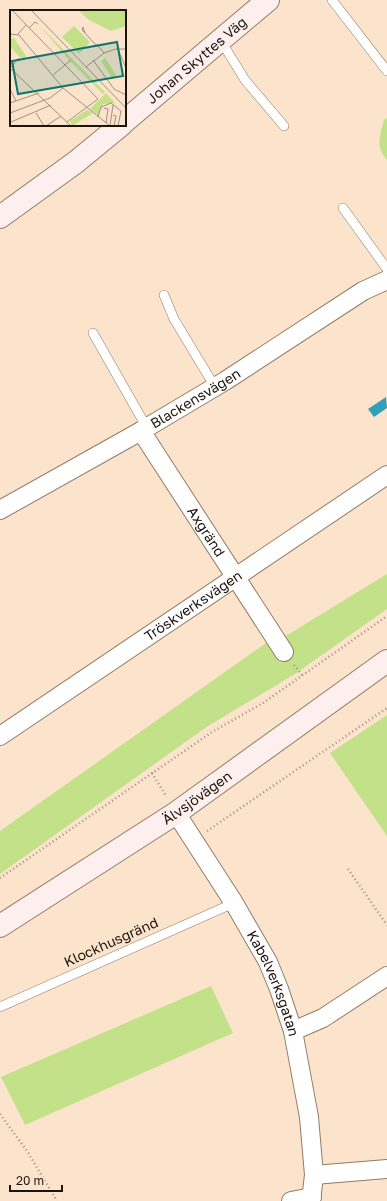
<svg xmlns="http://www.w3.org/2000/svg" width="387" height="1201" font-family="'Golos Text',sans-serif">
<rect width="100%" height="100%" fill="#fce3cc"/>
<path fill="#c3e189" d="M387 118V160C375 147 380 135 384 120Z
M387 574V609L295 674 208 726 0 874V831L266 643 289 634Z
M387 715V836L330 753Z
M211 986 233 1033 25 1125 1 1077Z"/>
<path fill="#31a0ba" d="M386 397 387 408 374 417 368 409Z"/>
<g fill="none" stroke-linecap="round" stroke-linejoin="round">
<g stroke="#937c67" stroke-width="10">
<path id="lane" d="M332 0 387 71
M221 41 245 80 284 126
M343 208 387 269
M164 295 174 319 215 387
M93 333 147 428
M0 1007 234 903"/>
</g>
<g stroke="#937c67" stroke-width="20">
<g id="street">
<path id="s1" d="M141 431 284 652"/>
<path id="s2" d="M0 510 141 431 225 381 363 291 387 280"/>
<path id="s3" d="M0 736 387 475"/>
<path id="s4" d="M176 813 234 903 268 962 279 989 293 1031 309 1117 314 1175 311 1201"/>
<path d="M293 1031 323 1018 387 976"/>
<path d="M314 1175 387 1169"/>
<path d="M291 1201 312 1197"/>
</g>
</g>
<g stroke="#937c67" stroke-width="24">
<g id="secondary">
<path id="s5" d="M125 121 268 0"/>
<path d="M0 217 76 162 121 125"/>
<path id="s6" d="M0 926 176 813 387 661"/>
</g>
</g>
<path stroke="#a18f7e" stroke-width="2.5" stroke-dasharray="1 3" stroke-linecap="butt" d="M294 665 302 675
M152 773 166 796
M207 831 387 708
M348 869 387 925
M0 878 212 732 263 703 387 616
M0 1114 27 1151 57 1201"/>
<use href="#lane" stroke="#fff" stroke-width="9"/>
<use href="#street" stroke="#fff" stroke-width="18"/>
<use href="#secondary" stroke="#fcefed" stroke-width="22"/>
</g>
<g text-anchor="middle" stroke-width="3" stroke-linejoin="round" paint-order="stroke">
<g font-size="14" fill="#1d150d" stroke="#fce3cc">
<text dy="5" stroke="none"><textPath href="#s5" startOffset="94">Johan Skyttes Väg</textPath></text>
<text dy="5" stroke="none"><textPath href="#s2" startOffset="225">Blackensvägen</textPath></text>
<text dy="5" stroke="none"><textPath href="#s1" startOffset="120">Axgränd</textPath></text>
<text dy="5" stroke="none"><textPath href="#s3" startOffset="233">Tröskverksvägen</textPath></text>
<text dy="5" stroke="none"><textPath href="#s6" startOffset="235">Älvsjövägen</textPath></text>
<text transform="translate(111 942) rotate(-24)" y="5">Klockhusgränd</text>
<text dy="5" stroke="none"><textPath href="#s4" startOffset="197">Kabelverksgatan</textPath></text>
</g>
</g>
<g transform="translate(10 10)">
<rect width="116" height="116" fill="#fce3cc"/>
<path d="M68 0H116V16L101 21 79 10ZM29 15 95 82 93 84 60 51ZM64 16 80 32 69 44 52 27ZM4 28 16 46V48L12 49 0 37V29ZM95 48 106 65 102 68 91 51ZM96 83 105 93 93 94 88 105 80 99ZM77 100 83 103 62 116 60 111Z" fill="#c3e189"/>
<path fill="none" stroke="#a39180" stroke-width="1" d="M2 0 88 89 57 112M21 0 116 98M19 18 25 12 28 14M75 23 73 17 72 20 75 23 83 32 90 38 94 43M0 24 9 25 53 78 100 116M8 24 16 15M108 39 116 58M83 50 104 79 116 85M76 57 94 43 106 39H116M0 58 61 116M0 58 9 48M43 65 61 50M0 79 6 91M0 93 29 83M94 98 98 99 96 113M0 103 40 88 53 78M26 103 34 116M103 105 106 106 104 116M88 107 91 97 101 93 111 101 108 116M1 112 41 95M36 116 51 106M100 116 103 95"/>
<path fill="#0f766e" fill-opacity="0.15" stroke="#0f766e" stroke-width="2" d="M107 32 113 66 8 84 2 51Z"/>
<rect width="116" height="116" fill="none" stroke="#1d150d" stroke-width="2"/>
</g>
<path d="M10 1185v6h52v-6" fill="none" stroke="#1d150d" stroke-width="2"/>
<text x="16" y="1185" font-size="12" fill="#1d150d" stroke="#fce3cc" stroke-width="3" paint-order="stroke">20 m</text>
</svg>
